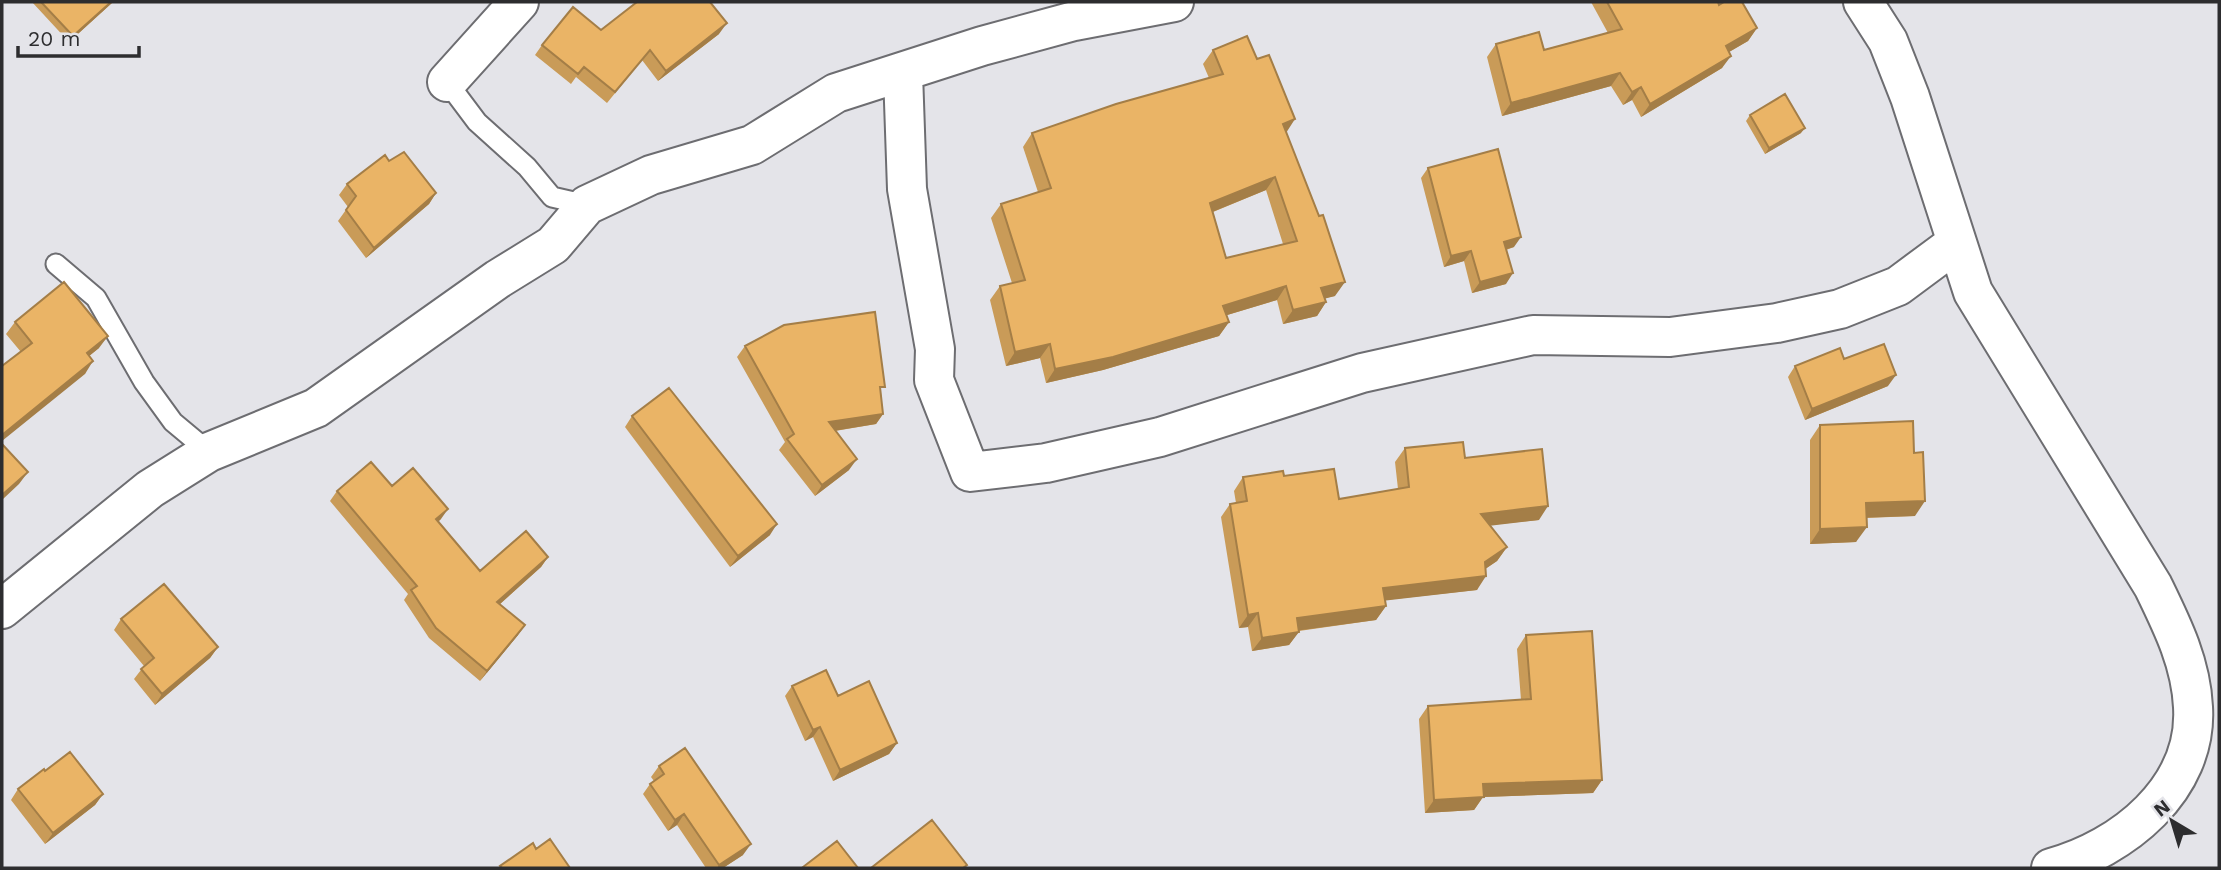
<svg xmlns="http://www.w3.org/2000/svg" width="2221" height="870" font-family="'Work Sans',sans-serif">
<rect width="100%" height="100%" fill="#e4e4e9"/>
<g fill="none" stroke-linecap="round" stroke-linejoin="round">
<g stroke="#6d6d71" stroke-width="23">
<path id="service" d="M447 82 477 122 527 167 552 197 587 205
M56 264 96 298 144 382 173 422 209 452"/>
</g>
<g stroke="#6d6d71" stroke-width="42">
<path id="minor" d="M1863 2 1888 41 1910 97 1973 292 2153 586C2172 625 2191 663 2193 707 2198 789 2122 849 2051 868
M903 73 907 189 935 349 934 380 970 472 1046 463 1160 437 1362 373 1533 335 1670 337 1777 323 1840 309 1898 286 1956 243
M447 82 519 2
M2 609 150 489 209 452 316 408 498 279 553 245 587 205 651 175 752 145 836 93 982 46 1074 21 1174 2"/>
</g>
<use href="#service" stroke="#fff" stroke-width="19"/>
<use href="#minor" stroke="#fff" stroke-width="38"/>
</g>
<path fill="#c99b58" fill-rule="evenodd" d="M32 2H113L69 42Z
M1591 2H1718L1719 5 1757 28 1748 41 1729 52 1722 68 1641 117 1632 100 1623 105 1611 86 1502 116 1487 57 1496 44 1544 50 1608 33Z
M601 30 719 34 658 81 642 60 607 103 576 77 571 84 535 55 542 45Z
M1213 50 1286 132 1335 296 1325 298 1326 302 1317 316 1283 324 1277 300 1227 315 1229 322 1219 336 1103 370 1046 383 1040 358 1006 366 990 300 1000 286 1012 283 991 218 1001 204 1038 192 1023 147 1032 133 1209 78 1203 64ZM1266 190 1283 244 1226 258 1213 212Z
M1750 115 1801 133 1765 154 1746 121Z
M389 161 436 193 429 204 366 258 338 221 348 207 339 195 347 184Z
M1428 168 1514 247 1506 250V284L1472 293 1464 261 1444 267 1421 178Z
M15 322 99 348 89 356 85 374 21 352 6 334Z
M745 346 881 393 883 414 876 424 835 431 849 470 815 496 779 450 785 442 737 357Z
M1844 359 1888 386 1805 420 1788 377 1795 366Z
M632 416 770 535 730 567 625 427Z
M1820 425 1915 516 1866 518 1856 542 1810 544V440Z
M1405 448 1465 458 1539 520 1490 525 1507 547 1497 561 1485 569 1477 590 1385 600 1386 606 1376 620 1299 631 1289 645 1252 651 1248 627 1239 628 1221 517 1230 504 1236 503 1234 491 1243 477 1284 476 1339 499 1398 489 1395 462Z
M392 486 441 519 438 522 480 571 548 557 541 567 500 604 518 635 480 681 429 638 404 600 408 594 330 501 337 491Z
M121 619 218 647 210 658 155 705 134 679 144 666 114 630Z
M1526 635 1602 780 1593 793 1483 797 1474 810 1425 813 1419 719 1428 706 1521 700 1517 649Z
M792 686 838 696 897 743 889 754 833 781 813 737 805 741 785 696Z
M659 766 743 855 723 868H706L677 825 668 831 643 794 650 784 654 781 651 777Z
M45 771 103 794 95 805 45 844 11 800 18 789Z"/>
<path fill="#a47e47" d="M111 2H113L69 42 73 36Z
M727 23 719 34 658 81 666 71Z
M1757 28 1748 41 1717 59 1726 46Z
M1731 56 1722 68 1641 117 1650 104Z
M1620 73 1611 86 1502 116 1511 103Z
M1641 87 1632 100 1623 105 1632 92Z
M1295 119 1286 133 1283 124Z
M1805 128 1801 133 1765 154 1769 148Z
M1275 177 1266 190 1200 217 1210 203Z
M436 193 429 204 366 258 374 248Z
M1521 237 1514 247 1497 252 1504 242Z
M1471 251 1464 261 1444 267 1451 256Z
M1513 273 1506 284 1472 293 1480 282Z
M1345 282 1335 296 1312 302 1321 288Z
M1286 286 1277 300 1214 319 1223 306Z
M1326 302 1317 316 1283 324 1293 310Z
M1229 322 1219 336 1103 370 1046 383 1055 369Z
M108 336 99 348 78 365 87 353Z
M1050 344 1040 358 1006 366 1015 352Z
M93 361 85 374 2 441V435Z
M1896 375 1888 386 1805 420 1812 409Z
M883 414 876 424 821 433 829 422Z
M857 459 849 470 815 496 822 485Z
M28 472 19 484 2 500V495Z
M1925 501 1915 516 1855 518 1866 503Z
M1548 506 1539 520 1471 528 1481 514Z
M448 509 441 519 429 529 436 519Z
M777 524 770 535 730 567 738 556Z
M1867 527 1856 542 1810 544 1820 529Z
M1507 547 1497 561 1475 576 1485 562Z
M548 557 541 567 491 612 497 602Z
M1486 576 1477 590 1373 602 1383 588Z
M1386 606 1376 620 1287 632 1297 618Z
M1258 613 1248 627 1239 628 1248 615Z
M525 625 518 635 480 681 487 671Z
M1299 632 1289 645 1252 651 1262 638Z
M218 647 210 658 155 705 162 694Z
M820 727 813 737 805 741 813 730Z
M897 743 889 754 833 781 840 770Z
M1602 780 1593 793 1483 797 1474 810 1425 813 1434 800 1483 784Z
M103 794 95 805 45 844 53 833Z
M684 814 677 825 668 831 675 820Z
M751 844 743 855 723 868H717L719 865Z"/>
<path fill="#eab466" stroke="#a47e47" stroke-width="2" fill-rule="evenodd" d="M41 2H111L73 36Z
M637 2H710L727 23 666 71 650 50 615 92 584 67 578 74 542 45 573 7 601 30Z
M1607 2H1718L1719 5 1724 2H1742L1757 28 1726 46 1731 56 1650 104 1641 87 1632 92 1620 73 1511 103 1496 44 1539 32 1544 50 1622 29Z
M1247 36 1257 59 1269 55 1295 119 1283 124 1319 216 1323 215 1345 282 1321 288 1326 302 1293 310 1286 286 1223 306 1229 322 1113 357 1055 369 1050 344 1015 352 1000 286 1025 280 1001 204 1051 188 1032 133 1116 104 1223 74 1213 50ZM1275 177 1297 241 1226 258 1210 203Z
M1785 94 1805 128 1769 148 1750 115Z
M1498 149 1521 237 1504 242 1513 273 1480 282 1471 251 1451 256 1428 168Z
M404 152 436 193 374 248 346 210 356 196 347 184 385 155 389 161Z
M64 282 108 336 87 353 93 361 2 435V366L32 343 15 322Z
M875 312 885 387H880L883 414 829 422 857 459 822 485 787 439 794 434 745 346 784 325Z
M1884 344 1896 375 1812 409 1795 366 1840 348 1844 359Z
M669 388 777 524 738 556 632 416Z
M1913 421 1914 453 1923 452 1925 501 1866 503 1867 527 1820 529V425Z
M1463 442 1465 458 1542 449 1548 506 1481 514 1507 547 1485 562 1486 576 1383 588 1386 606 1297 618 1299 632 1262 638 1258 613 1248 615 1230 504 1247 501 1243 477 1283 471 1284 476 1334 469 1339 499 1409 487 1405 448Z
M2 444 28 472 2 495Z
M371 462 392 486 413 468 448 509 436 519 480 571 526 531 548 557 497 602 525 625 487 671 436 628 411 590 417 586 337 491Z
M164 584 218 647 162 694 141 669 154 658 121 619Z
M1592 631 1602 780 1483 784 1484 797 1434 800 1428 706 1531 699 1526 635Z
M826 670 838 696 869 681 897 743 840 770 820 727 813 730 792 686Z
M685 748 751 844 719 865 684 814 675 820 650 784 664 774 659 766Z
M70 752 103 794 53 833 18 789 44 769 45 771Z
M932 820 967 865 963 868H871Z
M550 839 570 868H502L500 866 533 843 536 849Z
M837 841 858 868H804L803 867Z"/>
<rect width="2221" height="870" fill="none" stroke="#2d2d2f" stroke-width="7"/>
<g transform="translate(2172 821) rotate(322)" stroke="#e4e4e9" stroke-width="5" paint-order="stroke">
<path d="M0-5L12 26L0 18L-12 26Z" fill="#2d2d2f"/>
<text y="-10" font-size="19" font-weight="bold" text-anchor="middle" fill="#2d2d2f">N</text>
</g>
<path d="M18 46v10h121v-10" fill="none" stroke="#2d2d2f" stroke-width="3.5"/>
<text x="28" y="46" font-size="21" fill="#2d2d2f" stroke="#e4e4e9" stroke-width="5" paint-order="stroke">20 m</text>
</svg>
